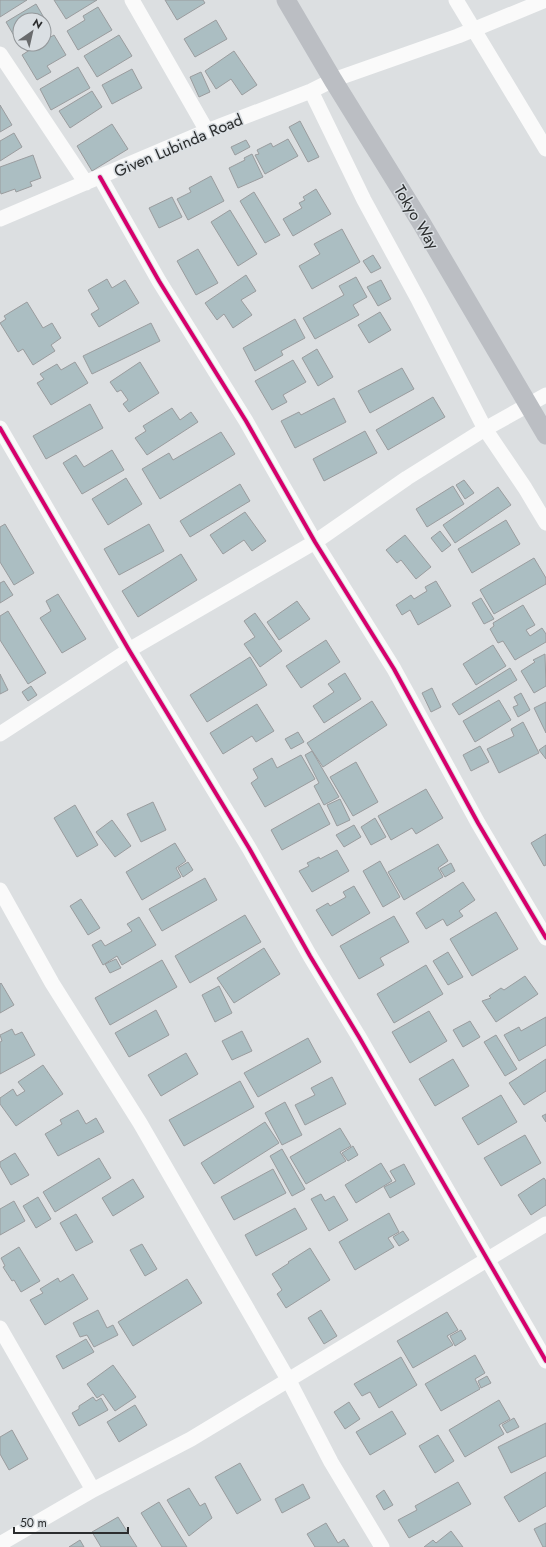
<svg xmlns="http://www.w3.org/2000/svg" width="546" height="1547" font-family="Jost,sans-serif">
<rect width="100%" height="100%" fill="#dcdfe1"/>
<path fill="#abbec2" stroke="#9a9c9e" d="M0 0H27L0 17Z
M54 0H97L66 19Z
M165 0H203L205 3 177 20Z
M36 4 50 28 44 31V20H20V44H23L20 46 6 22Z
M98 7 112 30 78 50 67 31 85 20 83 16Z
M216 20 227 39 195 57 184 39Z
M54 35 66 55 47 66 51 72 37 80 22 55 39 44H44V41Z
M119 35 132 56 97 77 84 56Z
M234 51 257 85 242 95 231 79 216 89 205 71Z
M78 67 90 88 51 110 40 89Z
M132 69 142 88 112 104 102 85Z
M201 72 210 92 199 97 190 77Z
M92 91 102 107 70 128 59 111Z
M0 105 12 125 0 132Z
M300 121 319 157 308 162 289 127Z
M112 124 128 149 92 171 77 146Z
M14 133 22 147 0 161V141Z
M288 139 298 156 265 174 255 155 259 154 257 150 271 143 273 147Z
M246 140 250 147 235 155 231 147Z
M252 154 263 177 238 188 229 168 245 160 244 158Z
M33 155 41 178 30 182 32 186 16 192 15 189 1 194 0 190V167Z
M211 176 224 201 188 220 177 199 191 192 189 188Z
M316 189 331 214 293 236 283 219 302 208 299 203 305 200 303 197Z
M254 192 280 235 265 243 240 201Z
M172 197 182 217 159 228 149 208Z
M230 210 257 254 238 266 211 222Z
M342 229 360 262 312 289 299 266 320 254 314 244Z
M198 249 218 283 196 295 177 261Z
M373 255 381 268 371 273 363 261Z
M246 275 256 291 241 300 252 315 233 328 224 314 217 320 205 303Z
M356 277 367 297 353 305 359 315 315 339 303 318 344 295 339 286Z
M107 279 112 288 125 280 139 303 99 327 91 314 99 309 88 290Z
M381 280 391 299 378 306 367 287Z
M27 302 43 328 52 323 61 338 51 345 55 351 33 365 23 349 18 352 0 323 6 319 4 316Z
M380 312 391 330 369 343 358 325Z
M295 319 305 338 281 351 283 355 255 371 243 348Z
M151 323 160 341 92 374 83 356Z
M317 349 333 377 318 386 302 358Z
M293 360 306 382 283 395 287 402 272 410 255 381Z
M75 362 88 383 51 405 37 383 44 379 40 374 57 364 61 370Z
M140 362 159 393 129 412 123 404 128 400 121 390 117 392 110 382Z
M402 368 414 389 370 413 358 391Z
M433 397 445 417 388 450 376 430Z
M334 398 346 422 295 448 281 421 299 412 301 415Z
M90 404 103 428 46 459 33 436Z
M172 408 180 420 191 412 198 422 147 455 135 438 146 431 143 426Z
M365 431 377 453 324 481 313 459Z
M221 432 235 454 160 499 142 469 169 453 173 460Z
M112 450 124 470 82 494 63 463 76 455 84 467Z
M126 478 142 504 108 525 92 499Z
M464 480 474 493 465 499 456 485Z
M240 484 250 501 190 537 180 521Z
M453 486 464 504 427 527 416 509Z
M498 487 511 505 455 543 443 525Z
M245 512 266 541 252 551 244 540 223 554 210 535Z
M506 520 520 544 472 573 458 549Z
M5 524 34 573 14 585 0 562V527Z
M149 524 164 551 119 575 104 549Z
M440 531 451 545 442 552 431 538Z
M405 535 431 567 416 579 401 560 397 563 386 550Z
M181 554 197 580 138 617 122 591Z
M534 558 546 578V584L494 614 480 590Z
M4 581 13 595 0 603V583Z
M436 581 451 606 418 625 410 610 402 615 396 605 411 595 414 599 427 591 425 587Z
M58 594 86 639 62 653 40 618 51 611 46 601Z
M481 598 494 619 484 624 472 603Z
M297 601 310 619 279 640 267 622Z
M523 605 535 625 526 630 530 636 542 628 546 634V642L515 660 503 641 498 643 490 629 494 626 493 623Z
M8 611 46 673 28 684 0 640V616Z
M255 613 282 651 260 667 244 644 255 637 244 621Z
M326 640 340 662 301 688 286 666Z
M493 645 506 666 476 685 463 664Z
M545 654 546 686 534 693 521 671 535 662 533 660Z
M250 657 267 685 207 722 190 695Z
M510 668 517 680 459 715 452 704Z
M345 673 361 699 324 723 313 706 334 692 328 684Z
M0 674 8 690 0 694Z
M31 686 37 695 28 701 22 692Z
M432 688 441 707 431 712 422 693Z
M521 693 530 710 518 717 513 707 518 705 514 697Z
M499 700 511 720 475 742 463 721Z
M372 701 387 725 323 767 307 743Z
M546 702V733L534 708Z
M257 704 274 731 256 742 252 736 223 754 210 733Z
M523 722 539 753 499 773 487 749 514 736 511 729Z
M298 732 304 742 291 749 285 739Z
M546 745V759L539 750Z
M480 746 489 762 471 771 463 755Z
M312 751 339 797 324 805 314 786 319 783 305 755Z
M301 755 315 779 265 807 251 783 258 778 253 769 272 758 277 768Z
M356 762 378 802 353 816 330 777Z
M426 789 443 818 416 834 412 828 391 840 378 816Z
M340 799 350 820 337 826 327 805Z
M153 802 166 830 141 842 127 814Z
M319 803 330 824 282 850 271 830Z
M75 805 98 845 77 857 54 818Z
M375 818 386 837 371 845 361 827Z
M112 820 131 846 115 857 96 832Z
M354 825 361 837 344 847 336 835Z
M546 834V865L544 866 531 843Z
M175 843 186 861 176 868 181 877 142 900 126 872Z
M438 844 448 861 438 868 443 877 404 900 388 872Z
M337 850 349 871 312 892 299 871 309 866 307 863 319 857 320 859Z
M380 861 400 897 383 907 363 871Z
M188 862 193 870 183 877 178 868Z
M451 863 455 871 445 877 440 869Z
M205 878 217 900 162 931 149 909Z
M463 882 475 900 459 911 463 916 447 926 443 919 426 929 416 913Z
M354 886 370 913 332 936 316 910 328 903 330 906 346 897 343 892Z
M81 899 100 928 88 935 70 906Z
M496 912 518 949 472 976 450 939Z
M245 915 261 942 190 983 175 956Z
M394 916 409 942 380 958 384 965 359 979 340 946Z
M139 917 156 945 122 965 117 956 103 965 92 945 101 940 105 946 132 931 127 924Z
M264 948 280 974 234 1003 217 978Z
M448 952 463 977 448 985 433 961Z
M116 959 121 968 110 973 105 964Z
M162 960 177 987 110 1025 95 998Z
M426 965 443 994 394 1023 377 994Z
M525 976 538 994 496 1022 482 1001 491 998 489 996 501 988 504 990Z
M1 983 14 1005 0 1013V984Z
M219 986 232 1013 215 1022 202 995Z
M156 1010 169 1035 129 1057 115 1033Z
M429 1011 447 1041 410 1063 392 1032Z
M546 1017V1045L519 1061 504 1035 519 1027 521 1031Z
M470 1021 480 1037 463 1047 453 1030Z
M12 1029 15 1035 22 1032 35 1055 0 1074V1042L2 1041 0 1035Z
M242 1031 252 1051 232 1060 222 1041Z
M496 1035 517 1069 505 1076 484 1042Z
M308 1038 321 1062 258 1097 244 1073Z
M186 1053 198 1074 161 1096 148 1075Z
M453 1059 469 1086 435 1106 419 1079Z
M546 1059V1091L524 1105 509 1083Z
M43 1065 63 1094 16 1126 0 1104V1098L13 1089 17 1096 25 1091 18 1082Z
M332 1077 346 1104 305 1125 295 1105 315 1095 311 1088Z
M240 1081 254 1107 184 1146 169 1120Z
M501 1095 517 1122 478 1145 462 1118Z
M285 1102 302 1135 282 1145 265 1113Z
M78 1110 86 1124 96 1118 104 1132 58 1156 45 1134 62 1124 60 1120Z
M546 1114V1122L542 1116Z
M265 1122 279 1143 214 1184 201 1163Z
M340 1128 351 1146 340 1152 346 1161 306 1184 290 1157Z
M525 1135 541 1163 501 1186 484 1158Z
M353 1146 358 1155 348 1161 342 1153Z
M282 1149 305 1189 292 1196 270 1156Z
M15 1153 29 1175 11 1185 0 1166V1162Z
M99 1158 111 1178 55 1212 43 1192Z
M381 1163 392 1181 356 1203 345 1185Z
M404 1164 415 1184 390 1198 384 1187 396 1181 390 1171Z
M273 1169 286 1193 234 1220 221 1197Z
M544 1178 546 1181V1205L531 1215 518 1195Z
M133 1179 144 1197 113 1216 102 1198Z
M321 1194 325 1201 334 1196 348 1220 329 1231 311 1199Z
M38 1197 51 1219 36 1228 23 1206Z
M14 1201 25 1221 0 1235V1209Z
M295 1208 307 1229 256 1256 245 1235Z
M389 1213 399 1232 388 1238 394 1247 355 1270 339 1242Z
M76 1214 93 1242 76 1251 60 1223Z
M403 1231 409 1240 399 1246 393 1237Z
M142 1244 157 1269 145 1276 130 1250Z
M19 1247 40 1281 21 1292 14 1280 12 1281 3 1267 5 1266 1 1258Z
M310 1248 330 1280 286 1308 277 1294 282 1290 272 1274 289 1263 288 1262Z
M73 1274 88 1299 45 1325 30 1300 43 1293 40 1289 58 1278 60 1282Z
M187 1279 202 1303 133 1346 118 1322Z
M98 1310 107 1328 113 1325 118 1335 94 1347 87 1335 80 1337 73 1323Z
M321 1310 337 1336 324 1344 308 1318Z
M447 1312 458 1330 447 1336 453 1345 413 1368 397 1341Z
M461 1330 466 1339 455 1346 450 1336Z
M86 1339 94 1352 63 1369 56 1356Z
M475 1355 485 1373 475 1379 480 1389 441 1411 425 1384Z
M401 1357 417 1385 379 1408 370 1392 362 1396 354 1384Z
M113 1365 136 1397 115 1411 103 1394 97 1398 87 1384Z
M487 1376 491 1383 481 1388 478 1381Z
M93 1397 96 1401 101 1398 108 1410 79 1426 72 1413 79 1409V1406Z
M499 1400 510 1419 499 1425 504 1434 465 1457 449 1430Z
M349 1402 360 1419 345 1429 334 1412Z
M135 1405 147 1425 119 1442 107 1422Z
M392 1411 406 1434 370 1455 356 1432Z
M514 1418 519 1427 507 1433 502 1425Z
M546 1423V1456L511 1473 498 1447Z
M12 1430 28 1459 9 1470 0 1454V1437Z
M438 1435 454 1461 435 1473 419 1446Z
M240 1463 261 1500 237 1514 215 1477Z
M546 1472V1506L519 1522 504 1497Z
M458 1482 471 1504 409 1538 398 1520 417 1510 415 1506Z
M303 1484 310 1498 282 1513 275 1499Z
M189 1488 200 1506 205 1503 212 1518 189 1536 167 1500Z
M384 1490 393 1505 384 1510 376 1496Z
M159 1502 187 1547H162L141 1513Z
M118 1517 137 1547H101L92 1532Z
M326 1523 338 1543 344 1539 349 1547H315L307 1534Z
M546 1523V1547H543L534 1529Z
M451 1531 463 1547H424L433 1540 436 1543Z
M80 1540 84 1547H69Z"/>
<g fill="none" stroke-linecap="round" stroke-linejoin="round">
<path stroke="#fafafa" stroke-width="15" d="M132 0 207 131
M456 0 546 149
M0 54 86 183
M311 91 364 200 419 301 485 429 525 488 546 523
M100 177 159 281 246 421 315 542 394 669 478 823 546 938
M0 219 207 131 311 91 333 80 458 36 546 0
M0 428 129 650 249 848 310 956 359 1037 546 1361
M0 734 129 650 315 542 407 478 485 429 546 395
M0 890 52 983 140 1123 289 1381 331 1462 382 1547
M0 1328 93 1490
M0 1544 93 1490 191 1439 546 1224"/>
<path stroke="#bbbec3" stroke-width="19" d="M286 0 333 80 422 224 546 435"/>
<g stroke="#dadfe3" stroke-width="6">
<path id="cycleway" d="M100 177 159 281 246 421 315 542 394 669 478 823 546 938
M0 428 129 650 249 848 310 956 359 1037 546 1361"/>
</g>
<use href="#cycleway" stroke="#d6006c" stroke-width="4"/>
</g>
<g text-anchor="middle" stroke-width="3" stroke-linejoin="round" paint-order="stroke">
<g font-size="16" fill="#2b2d2e" stroke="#dadfe3">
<text transform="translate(178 145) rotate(-23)" y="6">Given Lubinda Road</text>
<text transform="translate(417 217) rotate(59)" y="6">Tokyo Way</text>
</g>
</g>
<g transform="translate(32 32) rotate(34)"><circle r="19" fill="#dadfe3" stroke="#94989b"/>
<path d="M0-3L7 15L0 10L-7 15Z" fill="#696b6d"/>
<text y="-6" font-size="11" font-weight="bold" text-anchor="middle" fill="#2b2d2e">N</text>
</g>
<path d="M14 1527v6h114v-6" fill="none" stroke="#2b2d2e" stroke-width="2"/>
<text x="20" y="1527" font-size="12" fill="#2b2d2e" stroke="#dadfe3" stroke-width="3" paint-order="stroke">50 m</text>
</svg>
